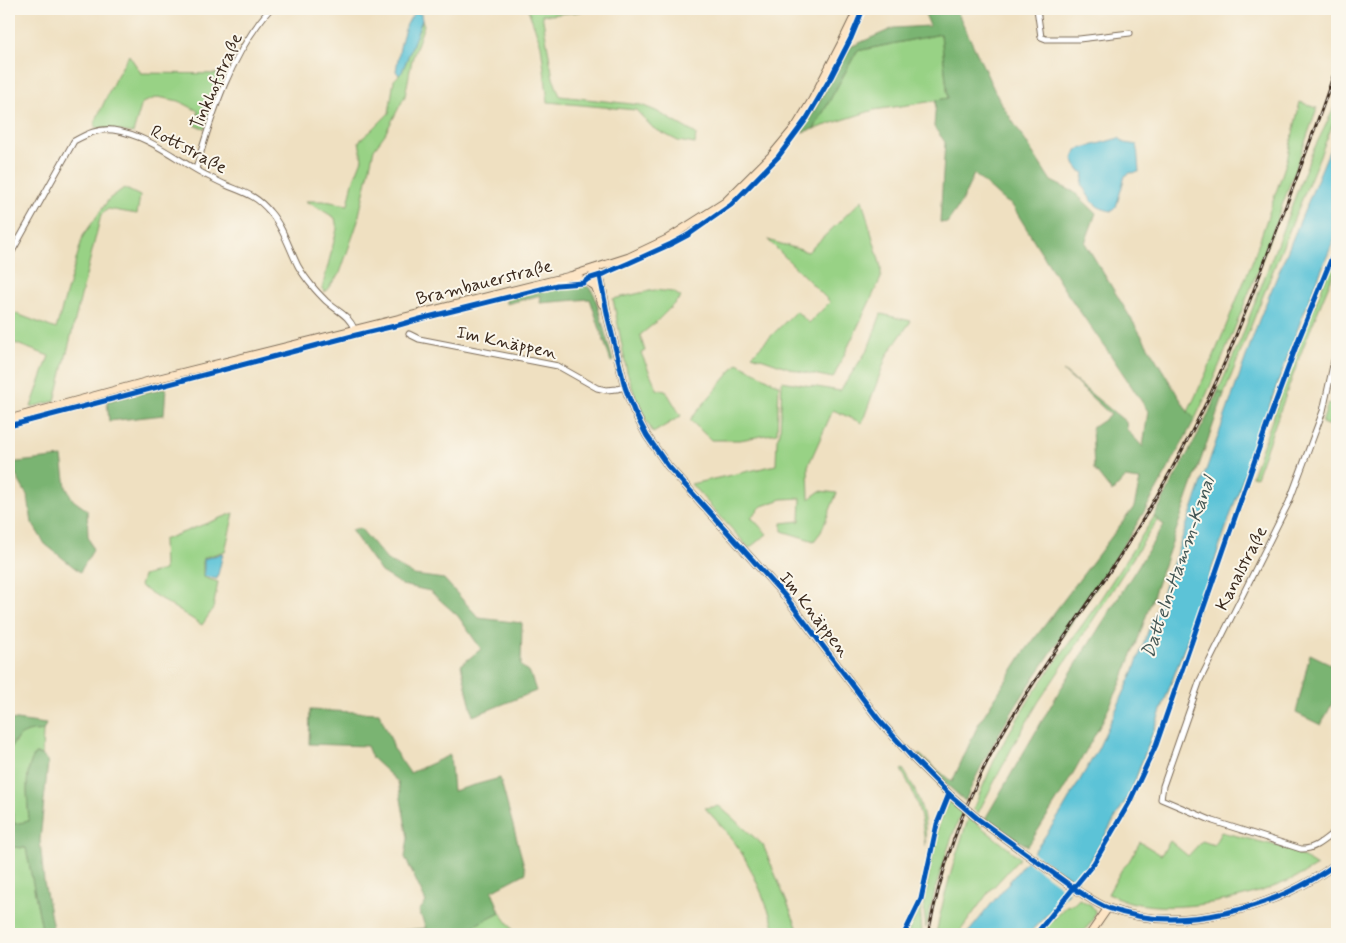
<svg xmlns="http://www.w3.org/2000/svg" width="1346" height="943" font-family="Mynerve,sans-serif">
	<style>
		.green { fill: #98d285; stroke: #6a7e52 }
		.forest { fill: #7ab472; stroke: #5a6f48 }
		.water { fill: #5bc3d7; stroke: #4b767a }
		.pier { fill: #efe0c1 }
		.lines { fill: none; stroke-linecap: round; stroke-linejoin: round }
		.street-casing { stroke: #7a6a57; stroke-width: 7 }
		.secondary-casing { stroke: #7a6a57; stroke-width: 9 }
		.street { stroke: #fff; stroke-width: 5 }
		.secondary { stroke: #fde5c5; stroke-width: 7 }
		.rail-casing { stroke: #3b2a1e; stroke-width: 3 }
		.rail { stroke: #fbf7ec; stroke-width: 1; stroke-dasharray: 4; stroke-linecap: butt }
		.secondary-bridge-casing { stroke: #7a6a57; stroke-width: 9; stroke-linecap: butt }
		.secondary-bridge { stroke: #fde5c5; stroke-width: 7 }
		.cycleway-casing { stroke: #fbf7ec; stroke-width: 8 }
		.cycleway { stroke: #0057b8; stroke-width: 5 }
		.labels { text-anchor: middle; stroke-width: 4; stroke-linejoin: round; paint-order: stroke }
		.street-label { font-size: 18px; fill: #3b2a1e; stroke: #fbf7ec }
		.water-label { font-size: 19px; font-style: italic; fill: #455856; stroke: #fbf7ec }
	</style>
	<rect width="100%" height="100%" fill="#fbf7ec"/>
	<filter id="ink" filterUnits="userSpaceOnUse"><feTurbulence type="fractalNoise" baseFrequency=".02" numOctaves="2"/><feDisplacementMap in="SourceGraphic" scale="10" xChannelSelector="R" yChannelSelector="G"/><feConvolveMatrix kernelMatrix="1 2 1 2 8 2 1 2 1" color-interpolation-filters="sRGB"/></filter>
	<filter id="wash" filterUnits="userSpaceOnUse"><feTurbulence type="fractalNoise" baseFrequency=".0096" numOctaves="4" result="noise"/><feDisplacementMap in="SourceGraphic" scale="20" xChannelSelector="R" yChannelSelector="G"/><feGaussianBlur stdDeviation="1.12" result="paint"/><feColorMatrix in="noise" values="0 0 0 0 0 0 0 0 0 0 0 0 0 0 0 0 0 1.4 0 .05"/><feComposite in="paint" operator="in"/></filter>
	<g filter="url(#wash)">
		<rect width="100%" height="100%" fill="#efe0c1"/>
		<!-- green -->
		<g class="green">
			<path d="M528,9H602L550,15L542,14L553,78L560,96L641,105L656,111L696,134L695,144L678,141L653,128L636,110L548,102L541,45Z"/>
			<path d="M422,20L424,25L412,60L405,96L385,134L374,149L357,224L340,273L325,292L322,289L337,229L335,218L322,210L305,201H325L348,205L353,182L362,159L359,141L371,131L389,113L394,80L402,72Z"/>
			<path d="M941,34L948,99L874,110L814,129L857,51Z"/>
			<path d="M129,55L141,73L226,74L225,80L205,128L196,126L198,111L179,101L158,97L142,103L133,133L98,128L95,127V122L115,79Z"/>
			<path d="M1300,102L1317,108C1300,157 1282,206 1264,254C1242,310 1221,365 1195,419L1188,412L1213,358L1254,257L1287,160Z"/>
			<path d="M1337,102V114L1276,263L1224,394L1218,391L1241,339L1311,155Z"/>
			<path d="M124,188L140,196L137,214L108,209L101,215L55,401L31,407L49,356L9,341V311L56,329L83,236L109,199Z"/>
			<path d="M862,200L881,267V278L833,378L798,371L752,355L796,311L809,323L830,302L768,240L808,252Z"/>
			<path d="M1337,250V265L1304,345L1256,477L1252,476L1300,342Z"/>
			<path d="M654,290L673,292L681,297L655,323L640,335L645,351L641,353L657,389L666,391L681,416L653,433L639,407L627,372L613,299Z"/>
			<path d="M881,314L911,321L887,355L862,423L833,410L808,466L809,499L820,491L837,493L821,532L814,541L782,531V523L800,521L801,498L782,499L762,506L751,517L767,534L749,548L691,484L776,465L777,439L780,433L782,381L840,391L868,349Z"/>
			<path d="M738,363L779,385L777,433L740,440H711L690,420Z"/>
			<path d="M1328,403L1337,406V429L1322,423Z"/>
			<path d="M234,513L225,551L203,558V577L218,582L213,609L202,625L140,586L143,576L164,570L163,540Z"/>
			<path d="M1154,517L1158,519L1099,611L1039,701L1014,744L978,813L973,809L994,761L1006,738L1032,695L1095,607Z"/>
			<path d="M33,730L43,731L42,755L35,754C23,773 28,801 29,822L14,824L9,802V754L10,749L20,735Z"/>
			<path d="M903,769C918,792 928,818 925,846C923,818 916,794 901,770Z"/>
			<path d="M949,800L962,812C946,849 935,888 926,928L923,900L926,892L932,853L939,825Z"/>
			<path d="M719,806L763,845L800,934H777C765,901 751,861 728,834C721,825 713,817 705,808Z"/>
			<path d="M969,817L1020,858L988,893L958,934H936C944,894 955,856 969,817Z"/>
			<path d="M1221,832L1290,849L1317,866C1272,895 1183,916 1130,902C1123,900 1116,897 1108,894L1122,869L1128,863L1140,842L1161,855L1170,841L1188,856L1202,841L1214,845Z"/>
			<path d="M9,847L26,848L43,934H9Z"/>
			<path d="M1079,899L1091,905L1095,911C1094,921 1087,928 1080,934H1039L1066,906L1074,904Z"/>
			<path d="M920,906L922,934H907Z"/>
			<path d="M500,912L516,934H458V933Z"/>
		</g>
		<!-- forest -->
		<g class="forest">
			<path d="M923,9H956L999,100L1051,181L1074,192L1096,213L1085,243L1188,412L1195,419C1170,466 1145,513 1116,557C1064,638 1003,712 965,801L934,773L918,756L919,754L952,782L979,723L1023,654L1134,507L1140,480L1125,478L1112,492L1094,469L1092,428L1111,415L1063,371L1126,422L1127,430L1143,447L1148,411L1112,357L1064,289L1012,205L1002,199L974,174L961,203L947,223L940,222L945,142L934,127L936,100L948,98L941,34L857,51L814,129L802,132L850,47L894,28L930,26Z"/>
			<path d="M578,284C587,285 592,288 595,297L613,361L611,362L590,299L540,303L541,295L506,304V300L551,287Z"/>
			<path d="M166,388L164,415L109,421L107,401Z"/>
			<path d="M1218,391L1224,394L1137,642L1120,685L1101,724L1063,791L1028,846L1011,836L1006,835L985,819L1060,690L1164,525L1154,517L1207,417Z"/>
			<path d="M62,457L66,487L73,500L87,510L88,536L93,550L80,572L45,544L32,523L28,497L9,463Z"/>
			<path d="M360,528L387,560L414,575L444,579L479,618L522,623L521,666L530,673L536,691L473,716L461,665L481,649L458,616L430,591L402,585L381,572L351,530Z"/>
			<path d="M1310,654L1337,667V694L1321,725L1296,713Z"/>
			<path d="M310,710L379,713L392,742L394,750L410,773L450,755L453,791L500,778L526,873L492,891L500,912L458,934H364L426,928L419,911L426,902L405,857L408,838L398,782L372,758L367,746L309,744Z"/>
			<path d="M9,719L46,724L43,731C26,729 13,737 9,753Z"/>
			<path d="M35,754L42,755L48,762L40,840L44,882L54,934H43L26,848L9,847V802L14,819V824L29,821C28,800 23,773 35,754Z"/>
		</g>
		<!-- water -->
		<g class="water">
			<path d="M415,12L421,14L422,20L402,72L399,75L396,71C400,50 401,28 415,12Z"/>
			<path d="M1337,132V232L1301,320L1253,450L1185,646L1131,791L1089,863L1066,895L1028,934H967L1039,845L1062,811L1098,749L1132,675L1174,561L1259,320Z"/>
			<path d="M1119,138L1125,143L1137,145L1139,172L1130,173L1125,176L1116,207L1112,211C1093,208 1091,200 1082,185L1084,173L1078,170L1073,159L1076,150Z"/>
			<path d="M223,553L217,579L204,576V559Z"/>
		</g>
		<!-- pier -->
		<path class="pier" d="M1031,851L1077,884L1070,893L1024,859Z"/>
	</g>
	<g filter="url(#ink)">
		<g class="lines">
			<!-- street casing -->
			<g class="street-casing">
				<g id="street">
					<path d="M1037,9L1041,37L1046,39H1079L1130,33"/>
					<path d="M196,169C212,113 231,54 270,9"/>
					<path d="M9,257L74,141C87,134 98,128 113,130C147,135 173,157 202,173C210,177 217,181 226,185C245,193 256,195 270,212C283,227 289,248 298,266C302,273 308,281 313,287C317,292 322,297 326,301C339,313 347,313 355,330"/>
					<path d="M409,334L419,339L558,366L597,388L606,390L617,389L625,387"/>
					<path d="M1337,347L1323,411L1289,502L1200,680L1163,786L1161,799L1213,821L1301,849C1315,850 1326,838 1337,830"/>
				</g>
			</g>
			<!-- secondary casing -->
			<g class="secondary-casing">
				<g id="secondary">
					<path d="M594,269L600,276L608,318L625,387L634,411L647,436L668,466L785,596L879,720L913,758L951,796"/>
					<path d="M594,269L592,278L602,304"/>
					<path d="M570,276L586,281L595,286"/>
					<path d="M9,419L156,379L570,276L629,257L667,239L725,202L771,156L796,126L812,100L842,42L858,9"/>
					<path d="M978,819L1078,891C1088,897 1097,904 1108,908C1179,935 1279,908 1337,863"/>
					<path d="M1090,934L1108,908"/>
				</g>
			</g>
			<!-- street -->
			<use href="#street" class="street"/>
			<!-- secondary -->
			<use href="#secondary" class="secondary"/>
			<!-- rail casing -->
			<g class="rail-casing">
				<path id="rail" d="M928,934C942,865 966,796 1002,734C1046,657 1103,588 1148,511C1176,463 1202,415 1224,364C1244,318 1261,271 1279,224C1299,171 1320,118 1337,64"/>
			</g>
			<!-- rail -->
			<use href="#rail" class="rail"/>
			<!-- secondary-bridge casing -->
			<g class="secondary-bridge-casing">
				<path id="secondary-bridge" d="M951,796L978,819"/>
			</g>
			<!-- secondary-bridge -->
			<use href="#secondary-bridge" class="secondary-bridge"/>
			<!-- cycleway casing -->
			<g class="cycleway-casing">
				<g id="cycleway">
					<path d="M600,276L608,318L625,387L634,411L647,436L668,466L785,596L879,720L913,758L951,796L978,819L1078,891C1088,897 1097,904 1108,908C1179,935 1279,908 1337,863"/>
					<path d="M9,426L356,335L399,325L420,319L557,285L583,283L588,279L604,274L608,272L629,263L671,244L688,235L731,205L778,157L807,118L831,77L851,38L863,9"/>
					<path d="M904,934L921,899L937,824L949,794"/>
					<path d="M1036,934L1094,863L1129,803L1156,745L1267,425L1298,341L1337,245"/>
				</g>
			</g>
			<!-- cycleway -->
			<use href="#cycleway" class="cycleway"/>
		</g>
	</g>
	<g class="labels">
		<!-- street labels -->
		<g class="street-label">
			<text transform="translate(216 81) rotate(-66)" y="6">Tinkhofstraße</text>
			<text transform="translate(189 149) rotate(28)" y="6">Rottstraße</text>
			<text transform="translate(484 282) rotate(-14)" y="6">Brambauerstraße</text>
			<text transform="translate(507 342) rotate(12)" y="6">Im Knäppen</text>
			<text transform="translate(1241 568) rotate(-63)" y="6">Kanalstraße</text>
			<text transform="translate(815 614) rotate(52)" y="6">Im Knäppen</text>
		</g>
		<!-- water labels -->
		<g class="water-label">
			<text transform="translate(1177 567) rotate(-71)" y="7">Datteln-Hamm-Kanal</text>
		</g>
	</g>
	<!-- margin -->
	<rect width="1346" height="943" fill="none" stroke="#fbf7ec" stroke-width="30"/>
</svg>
